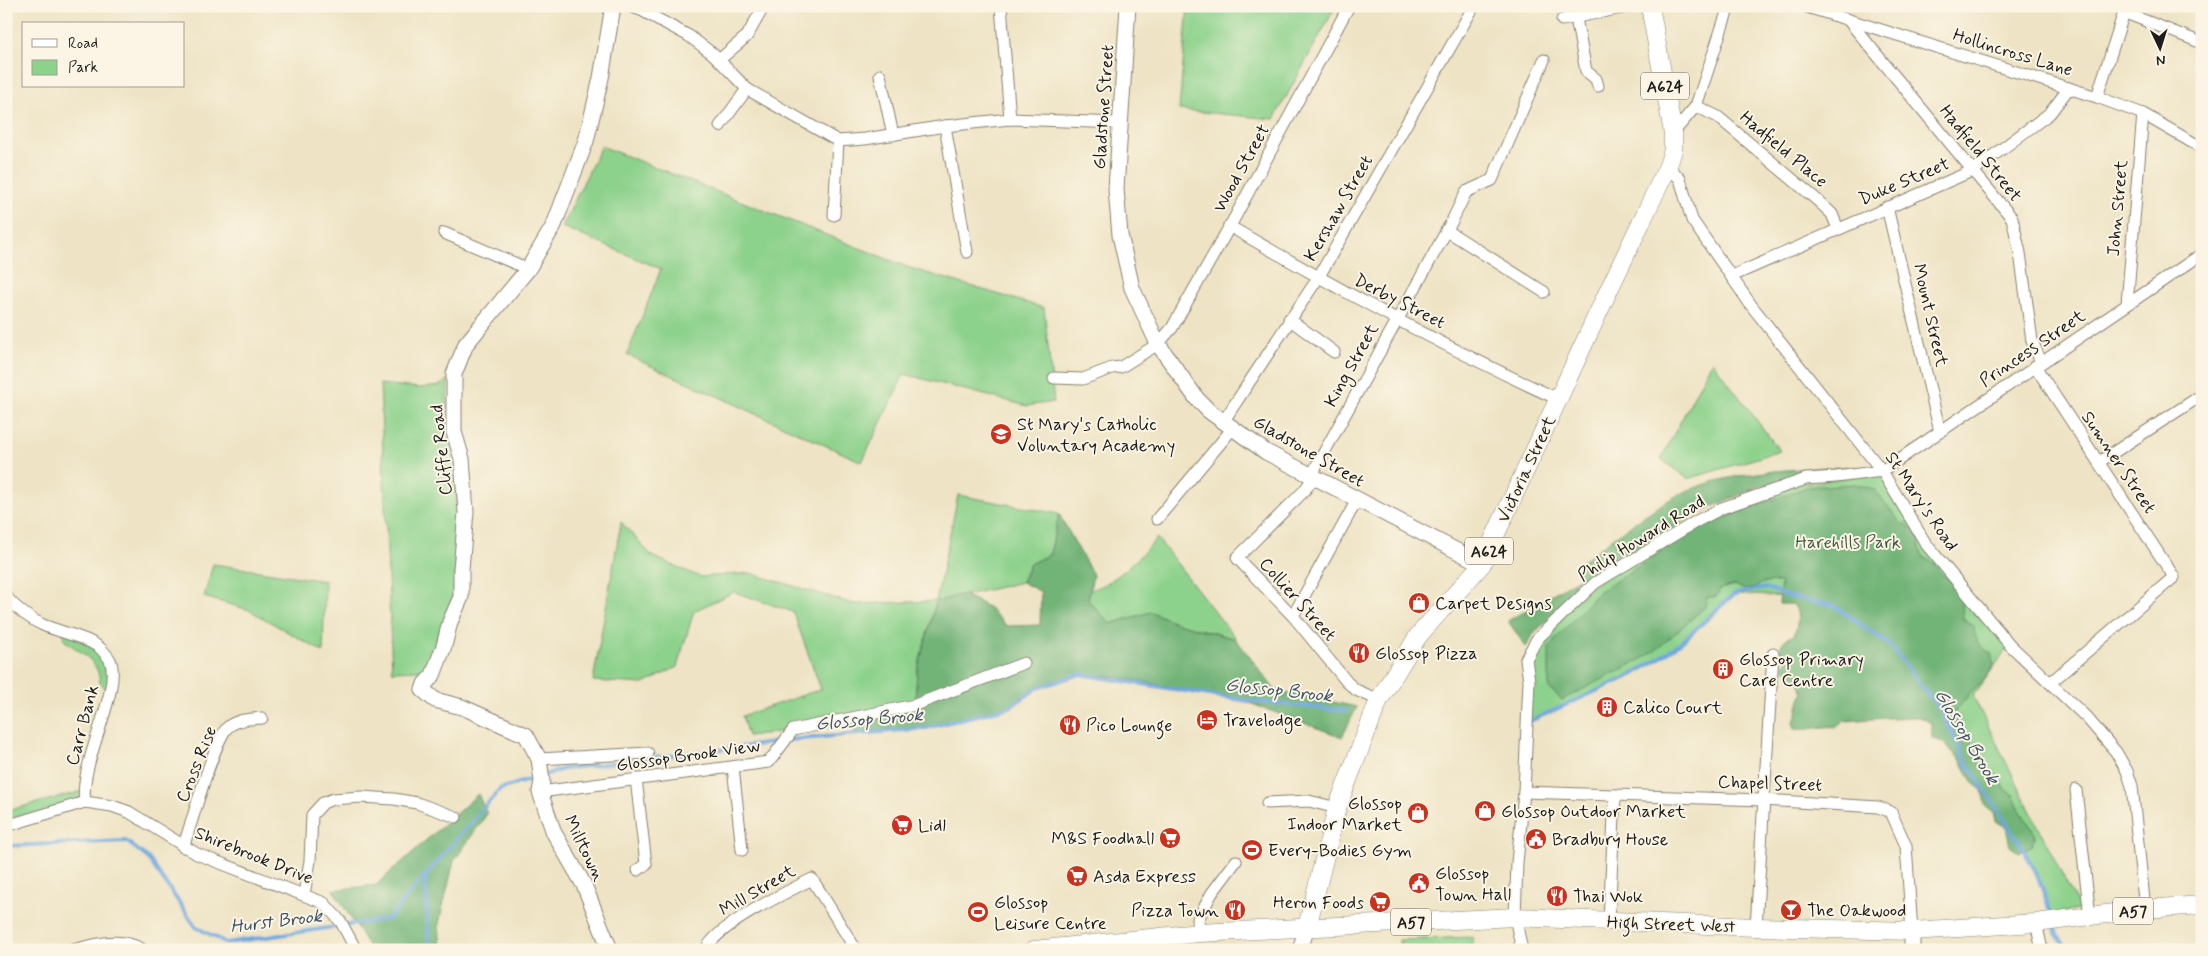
<svg xmlns="http://www.w3.org/2000/svg" width="2208" height="956" font-family="Mynerve,sans-serif">
	<style>
		.green { fill: #8dd28c; stroke: #547754 }
		.forest { fill: #72b478; stroke: #47684a }
		.lines { fill: none; stroke-linecap: round; stroke-linejoin: round }
		.stream { stroke: #70a7de; stroke-width: 4 }
		.street-casing { stroke: #858070; stroke-width: 13 }
		.secondary-casing { stroke: #858070; stroke-width: 17 }
		.primary-casing { stroke: #858070; stroke-width: 19 }
		.street { stroke: #fff; stroke-width: 11 }
		.secondary { stroke: #fff; stroke-width: 15 }
		.primary { stroke: #fff; stroke-width: 18 }
		.labels { text-anchor: middle; stroke-width: 4; stroke-linejoin: round; paint-order: stroke }
		.shield { fill: #fcf5e5; stroke: #5f5d58; stroke-width: 1 }
		.shield-label { font-size: 16px; font-weight: bold; fill: #1c1c1c }
		.street-label { font-size: 18px; fill: #1c1c1c; stroke: #fcf5e5 }
		.poi-label { font-size: 18px; fill: #1c1c1c; stroke: #fcf5e5; text-anchor: start }
		.park-label { font-size: 18px; fill: #445c43; stroke: #fcf5e5 }
		.water-label { font-size: 19px; font-style: italic; fill: #3e546a; stroke: #fcf5e5 }
	</style>
	<rect width="100%" height="100%" fill="#fcf5e5"/>
	<filter id="ink" filterUnits="userSpaceOnUse"><feTurbulence type="fractalNoise" baseFrequency=".02" numOctaves="2"/><feDisplacementMap in="SourceGraphic" scale="10" xChannelSelector="R" yChannelSelector="G"/><feConvolveMatrix kernelMatrix="1 2 1 2 8 2 1 2 1" color-interpolation-filters="sRGB"/></filter>
	<filter id="wash" filterUnits="userSpaceOnUse"><feTurbulence type="fractalNoise" baseFrequency=".0096" numOctaves="4" result="noise"/><feDisplacementMap in="SourceGraphic" scale="20" xChannelSelector="R" yChannelSelector="G"/><feGaussianBlur stdDeviation="1.12" result="paint"/><feColorMatrix in="noise" values="0 0 0 0 0 0 0 0 0 0 0 0 0 0 0 0 0 1.4 0 .05"/><feComposite in="paint" operator="in"/></filter>
	<g filter="url(#wash)">
		<rect width="100%" height="100%" fill="#eee3c4"/>
		<!-- green -->
		<g class="green">
			<path d="M1188,6H1336L1274,119L1179,110Z"/>
			<path d="M601,146L910,268L1044,308L1054,402L1027,406L904,374L862,462L627,355L661,269L562,227Z"/>
			<path d="M1712,361L1780,451L1688,479L1661,459Z"/>
			<path d="M448,379L446,431L456,462L460,495L454,594L427,665L420,670L392,671L380,384L420,388L439,386Z"/>
			<path d="M1882,471L1926,544L2010,645L1973,696L2080,910L2051,914L2037,874L2020,843L1950,731L1790,597L1734,594L1684,640L1657,660L1631,675L1526,723V659L1537,639L1595,583L1697,521L1778,488Z"/>
			<path d="M958,495L1059,514L1050,554L1030,564L1022,582L936,602L917,671L915,705L838,724L748,736L742,716L821,689L793,612L734,592L694,611L677,667L644,684L593,681L621,522L652,556L700,577L750,573L854,604L936,601Z"/>
			<path d="M1157,538L1236,639L1177,623L1151,612L1110,624L1088,600L1090,590C1119,581 1137,559 1157,538Z"/>
			<path d="M213,564L325,581L323,652L249,610L204,597Z"/>
			<path d="M63,632L74,637L110,660L109,692L100,683C99,660 81,653 64,640Z"/>
			<path d="M83,791L85,802L6,826V811Z"/>
			<path d="M1473,937L1474,950H1400L1399,940Z"/>
		</g>
		<!-- forest -->
		<g class="forest">
			<path d="M1857,467L1803,474L1753,489L1693,515L1589,580L1534,633L1526,647L1508,621L1582,576L1574,567C1605,545 1635,520 1667,501C1718,470 1799,468 1857,467Z"/>
			<path d="M1855,484L1874,489L1902,524L1912,528L1920,539L1919,548L1924,558L1934,563L1943,576L1949,578L1965,599L1962,606L1963,619L1974,627C1974,639 1981,649 1991,653L1994,665L1983,682L1977,685L1953,714L1962,733L1970,740L1980,766L1996,773L2005,789L2013,794L2018,807L2036,835L2031,846L2018,852L2010,846L2006,827L1996,821L1994,812L1985,805L1982,790L1973,783L1960,759L1942,742L1932,738L1931,723L1920,717L1887,718L1844,721L1837,727C1823,725 1811,731 1795,729L1793,722C1800,712 1797,702 1803,693L1798,678L1789,673L1783,666L1787,659L1780,651C1781,641 1785,639 1794,635C1798,624 1800,613 1793,604H1779L1781,582L1762,583L1757,587L1745,590L1735,585L1720,589L1717,596L1707,598L1705,607L1656,650L1640,660L1562,700L1549,688V647L1598,592L1700,527L1807,487Z"/>
			<path d="M1059,514L1093,575L1088,600L1110,624L1151,612L1177,623L1236,639L1275,690L1357,707L1342,737L1241,700L1117,677L1080,674L1037,687L1010,707L926,728L859,733L838,724L915,705L917,671L936,602L963,594L988,607L1007,626L1040,625L1041,592L1022,582L1030,564L1050,554Z"/>
			<path d="M478,794L487,814L454,861L439,923L441,950H371L333,890L376,885Z"/>
		</g>
		<g class="lines">
			<!-- stream -->
			<g class="stream">
				<path d="M1528,722L1632,675L1657,660L1684,640L1734,594L1766,588L1790,597L1833,605L1890,645L1941,711L1968,765L2020,843L2037,874L2052,916"/>
				<path d="M789,740L926,728L1010,707L1037,688L1080,674L1241,700L1347,711"/>
				<path d="M544,775L563,769L780,742"/>
				<path d="M6,846L126,841L148,858L196,927L226,943L388,919L500,789L538,777"/>
				<path d="M425,876L429,950"/>
				<path d="M2054,925L2058,936L2068,950"/>
			</g>
		</g>
	</g>
	<g filter="url(#ink)">
		<g class="lines">
			<!-- street casing -->
			<g class="street-casing">
				<g id="street">
					<path d="M629,6L641,10L689,36L713,54L747,89L838,141L865,139L945,126L1010,119L1119,123"/>
					<path d="M1001,6L1010,119"/>
					<path d="M1804,6L2097,97L2143,114L2202,148"/>
					<path d="M2124,10L2128,14L2202,43"/>
					<path d="M1576,18L1586,71L1596,79L1598,86"/>
					<path d="M1562,20L1632,6"/>
					<path d="M1849,21L2012,218L2020,253L2032,341L2041,362"/>
					<path d="M719,60L747,36L764,6"/>
					<path d="M880,75L893,135"/>
					<path d="M2097,97L2126,6"/>
					<path d="M1696,106L1718,117L1817,200L1832,214L1838,229"/>
					<path d="M720,126L747,89"/>
					<path d="M945,126L967,252"/>
					<path d="M1673,133L1696,106L1729,6"/>
					<path d="M1668,166L1680,179L1692,220L1751,305L1882,471L1926,544L2010,645L2087,718L2116,752L2127,771L2132,786L2145,909"/>
					<path d="M1887,207L1940,432"/>
					<path d="M834,215L838,141"/>
					<path d="M1229,226C1336,288 1445,348 1558,399"/>
					<path d="M1446,230L1544,292"/>
					<path d="M444,233L528,269"/>
					<path d="M1732,276L1974,170L2050,113L2069,88"/>
					<path d="M2127,304L2143,114"/>
					<path d="M1289,319L1334,352"/>
					<path d="M2035,366L2174,577L2050,683"/>
					<path d="M1054,378L1083,379L1112,368L1121,367L1158,344L1172,328L1235,217L1349,6"/>
					<path d="M1223,422L1318,278L1474,6"/>
					<path d="M2099,462L2202,395"/>
					<path d="M1311,476L1452,221L1466,192L1492,180L1544,60"/>
					<path d="M1314,477L1304,491L1237,558L1293,616L1347,682L1356,690L1379,700"/>
					<path d="M1157,519L1233,428"/>
					<path d="M6,597C16,608 30,619 43,625C59,632 87,637 100,648C103,651 108,656 110,660C123,689 78,764 85,802"/>
					<path d="M1293,616L1357,500"/>
					<path d="M539,759L648,753"/>
					<path d="M733,767L742,850"/>
					<path d="M636,779L646,864L638,870"/>
					<path d="M2076,790L2090,917"/>
					<path d="M540,792L769,762L793,730L915,705L1024,663"/>
					<path d="M1524,792L1762,800L1878,807L1891,812L1906,846L1912,931"/>
					<path d="M1267,803L1309,801L1337,808"/>
					<path d="M6,826L85,802L112,806L129,812L197,854L324,903L341,922L356,950"/>
					<path d="M183,847C192,824 214,739 228,727C237,719 252,719 262,718"/>
					<path d="M304,894L310,861L312,815L323,803L333,799L361,797L394,799L417,803L456,817"/>
					<path d="M1609,921L1615,795"/>
					<path d="M2036,923L2042,950"/>
					<path d="M1756,927L1773,654"/>
					<path d="M1199,933L1198,919L1212,893L1236,861"/>
					<path d="M73,950C95,944 122,936 143,950"/>
					<path d="M706,950C715,926 787,892 812,879L856,950"/>
					<path d="M1161,950L1163,936"/>
					<path d="M1522,950L1515,917L1517,863L1524,792L1529,681L1526,659L1537,639L1595,583L1697,521L1722,508L1806,479L1836,477L1882,471L2202,254"/>
				</g>
			</g>
			<!-- secondary casing -->
			<g class="secondary-casing">
				<g id="secondary">
					<path d="M1128,6L1116,189L1120,235L1132,288L1158,344L1197,399L1209,411L1266,452L1482,564"/>
					<path d="M612,950L609,947L584,885L554,833L540,792L542,781L539,759L526,735L462,707L435,700L423,690L425,684L433,675L444,646L450,622L461,597V569L466,512L462,459L454,432V374L466,344L528,269L554,225L586,141L601,78L613,6"/>
					<path d="M1300,950L1307,927"/>
					<path d="M1912,950V931"/>
				</g>
			</g>
			<!-- primary casing -->
			<g class="primary-casing">
				<g id="primary">
					<path d="M1307,927L1337,808L1379,700L1418,636L1482,564L1605,298L1668,166L1673,150V133L1650,6"/>
					<path d="M1034,950L1199,933L1515,917L1756,927L1912,931L2036,923L2145,909L2202,905"/>
				</g>
			</g>
			<!-- street -->
			<use href="#street" class="street"/>
			<!-- secondary -->
			<use href="#secondary" class="secondary"/>
			<!-- primary -->
			<use href="#primary" class="primary"/>
		</g>
	</g>
	<!-- icons -->
	<defs>
		<g id="school-disc" transform="scale(1.125)"><circle r="9.5" fill="#c8321e" stroke="#fcf5e5"/><path d="M0-5L7-2L0 1L-7-2ZM-4 1L0 2.5L4 1V4Q0 6-4 4Z" fill="#fff"/></g>
		<g id="shop-disc" transform="scale(1.125)"><circle r="9.5" fill="#c8321e" stroke="#fcf5e5"/><path d="M-5-2.5h2.3a2.7 3.5 0 0 1 5.4 0H5L5.5 6h-11ZM-1.5-2.5h3a1.5 2.3 0 0 0-3 0Z" fill="#fff"/></g>
		<g id="restaurant-disc" transform="scale(1.125)"><circle r="9.5" fill="#c8321e" stroke="#fcf5e5"/><path d="M-5-6h1v4h1v-4h1v4h1v-4h1v5L-1.5 .5V6h-2V.5L-5-1ZM5-6V6H3V1.5H1.5Q1.5-4 5-6Z" fill="#fff"/></g>
		<g id="building-disc" transform="scale(1.125)"><circle r="9.5" fill="#c8321e" stroke="#fcf5e5"/><path d="M-4-6H4V6H1V3H-1V6H-4ZM-2.5-4.3h1.7v1.8h-1.7ZM.8-4.3h1.7v1.8H.8ZM-2.5-1h1.7V.8h-1.7ZM.8-1h1.7V.8H.8Z" fill="#fff"/></g>
		<g id="hotel-disc" transform="scale(1.125)"><circle r="9.5" fill="#c8321e" stroke="#fcf5e5"/><path d="M-6-4.5h1.5V1H6V5H4.5V3h-9V5H-6ZM-4 0a1.8 1.8 0 1 1 3.6 0ZM.5 0V-2.5h3Q6-2.5 6 0Z" fill="#fff"/></g>
		<g id="supermarket-disc" transform="scale(1.125)"><circle r="9.5" fill="#c8321e" stroke="#fcf5e5"/><path d="M-6-5.5h2.5l.6 2H6L4.5 2H-2.5L-4.4-4H-6ZM-1.5 3.2a1.3 1.3 0 1 0 .1 0ZM3 3.2a1.3 1.3 0 1 0 .1 0Z" fill="#fff"/></g>
		<g id="civic-disc" transform="scale(1.125)"><circle r="9.5" fill="#c8321e" stroke="#fcf5e5"/><path d="M-.6-6.5H3V-4.5H.6V-3L4-1V1h2V6H-6V1h2V-1L-.6-3ZM-1.2 2.5V6h2.4V2.5Z" fill="#fff"/></g>
		<g id="stadium-disc" transform="scale(1.125)"><circle r="9.5" fill="#c8321e" stroke="#fcf5e5"/><path d="M0-5a6.5 5 0 1 0 0 10a6.5 5 0 1 0 0-10ZM-3.5-1.8h7v3.6h-7Z" fill="#fff"/></g>
		<g id="bar-disc" transform="scale(1.125)"><circle r="9.5" fill="#c8321e" stroke="#fcf5e5"/><path d="M-6-5H6L.8 .8V4.5H3.5V6h-7V4.5H-.8V.8Z" fill="#fff"/></g>
	</defs>
	<g fill-rule="evenodd">
		<use href="#school-disc" x="1001" y="434"/>
		<use href="#shop-disc" x="1419" y="603"/>
		<use href="#restaurant-disc" x="1359" y="653"/>
		<use href="#building-disc" x="1723" y="669"/>
		<use href="#building-disc" x="1607" y="707"/>
		<use href="#hotel-disc" x="1207" y="720"/>
		<use href="#restaurant-disc" x="1070" y="725"/>
		<use href="#shop-disc" x="1485" y="811"/>
		<use href="#shop-disc" x="1418" y="813"/>
		<use href="#supermarket-disc" x="902" y="825"/>
		<use href="#supermarket-disc" x="1170" y="838"/>
		<use href="#civic-disc" x="1536" y="839"/>
		<use href="#stadium-disc" x="1252" y="850"/>
		<use href="#supermarket-disc" x="1077" y="876"/>
		<use href="#civic-disc" x="1419" y="883"/>
		<use href="#restaurant-disc" x="1557" y="896"/>
		<use href="#supermarket-disc" x="1380" y="902"/>
		<use href="#restaurant-disc" x="1235" y="910"/>
		<use href="#bar-disc" x="1791" y="910"/>
		<use href="#stadium-disc" x="978" y="912"/>
	</g>
	<g class="labels">
		<!-- shield labels -->
		<g class="shield">
			<rect x="1641" y="72.5" width="48" height="27" rx="4"/>
			<rect x="1465" y="537.5" width="48" height="27" rx="4"/>
			<rect x="2113" y="897.5" width="40" height="27" rx="4"/>
			<rect x="1391" y="908.5" width="40" height="27" rx="4"/>
		</g>
		<g class="shield-label">
			<text x="1665" y="92">A624</text>
			<text x="1489" y="557">A624</text>
			<text x="2133" y="917">A57</text>
			<text x="1411" y="928">A57</text>
		</g>
		<!-- street labels -->
		<g class="street-label">
			<text transform="translate(2013 52) rotate(17)" y="6">Hollincross Lane</text>
			<text transform="translate(1103 107) rotate(-86)" y="6">Gladstone Street</text>
			<text transform="translate(1784 149) rotate(40)" y="6">Hadfield Place</text>
			<text transform="translate(1981 153) rotate(51)" y="6">Hadfield Street</text>
			<text transform="translate(1241 168) rotate(-61)" y="6">Wood Street</text>
			<text transform="translate(1904 181) rotate(-23)" y="6">Duke Street</text>
			<text transform="translate(1338 208) rotate(-60)" y="6">Kershaw Street</text>
			<text transform="translate(2117 208) rotate(-85)" y="6">John Street</text>
			<text transform="translate(1400 301) rotate(27)" y="6">Derby Street</text>
			<text transform="translate(1931 315) rotate(77)" y="6">Mount Street</text>
			<text transform="translate(2032 348) rotate(-34)" y="6">Princess Street</text>
			<text transform="translate(1351 365) rotate(-61)" y="6">King Street</text>
			<text transform="translate(441 450) rotate(-96)" y="6">Cliffe Road</text>
			<text transform="translate(1309 451) rotate(30)" y="6">Gladstone Street</text>
			<text transform="translate(2119 462) rotate(56)" y="6">Sumner Street</text>
			<text transform="translate(1526 469) rotate(-65)" y="6">Victoria Street</text>
			<text transform="translate(1922 501) rotate(56)" y="6">St Mary's Road</text>
			<text transform="translate(1641 538) rotate(-32)" y="6">Philip Howard Road</text>
			<text transform="translate(1298 599) rotate(48)" y="6">Collier Street</text>
			<text transform="translate(82 725) rotate(-75)" y="6">Carr Bank</text>
			<text transform="translate(688 755) rotate(-8)" y="6">Glossop Brook View</text>
			<text transform="translate(196 764) rotate(-68)" y="6">Cross Rise</text>
			<text transform="translate(1770 783) rotate(2)" y="6">Chapel Street</text>
			<text transform="translate(585 848) rotate(64)" y="6">Milltown</text>
			<text transform="translate(254 855) rotate(22)" y="6">Shirebrook Drive</text>
			<text transform="translate(757 890) rotate(-30)" y="6">Mill Street</text>
			<text transform="translate(1671 924) rotate(2)" y="6">High Street West</text>
		</g>
		<!-- poi labels -->
		<g class="poi-label">
			<text x="1017" y="430">St Mary's Catholic<tspan x="1017" dy="21">Voluntary Academy</tspan></text>
			<text x="1435" y="609">Carpet Designs</text>
			<text x="1375" y="659">Glossop Pizza</text>
			<text x="1739" y="665">Glossop Primary<tspan x="1739" dy="21">Care Centre</tspan></text>
			<text x="1623" y="713">Calico Court</text>
			<text x="1223" y="726">Travelodge</text>
			<text x="1086" y="731">Pico Lounge</text>
			<text x="1402" y="809" text-anchor="end">Glossop<tspan x="1402" dy="21">Indoor Market</tspan></text>
			<text x="1501" y="817">Glossop Outdoor Market</text>
			<text x="918" y="831">Lidl</text>
			<text x="1154" y="844" text-anchor="end">M&amp;S Foodhall</text>
			<text x="1552" y="845">Bradbury House</text>
			<text x="1268" y="856">Every-Bodies Gym</text>
			<text x="1435" y="879">Glossop<tspan x="1435" dy="21">Town Hall</tspan></text>
			<text x="1093" y="882">Asda Express</text>
			<text x="1573" y="902">Thai Wok</text>
			<text x="994" y="908">Glossop<tspan x="994" dy="21">Leisure Centre</tspan></text>
			<text x="1364" y="908" text-anchor="end">Heron Foods</text>
			<text x="1219" y="916" text-anchor="end">Pizza Town</text>
			<text x="1807" y="916">The Oakwood</text>
		</g>
		<!-- park labels -->
		<g class="park-label">
			<text x="1848" y="548">Harehills Park</text>
		</g>
		<!-- water labels -->
		<g class="water-label">
			<text transform="translate(1279 689) rotate(6)" y="7">Glossop Brook</text>
			<text transform="translate(869 718) rotate(-5)" y="7">Glossop Brook</text>
			<text transform="translate(1968 736) rotate(59)" y="7">Glossop Brook</text>
			<text transform="translate(276 920) rotate(-7)" y="7">Hurst Brook</text>
		</g>
	</g>
	<!-- margin -->
	<rect width="2208" height="956" fill="none" stroke="#fcf5e5" stroke-width="25"/>
	<!-- legend -->
	<rect x="22" y="22" width="162" height="65" fill="#fcf5e5" stroke="#a29e95"/>
	<rect x="32" y="39" width="25" height="8" fill="#ffffff" stroke="#a29e95"/>
	<text x="68" y="48" font-size="15" fill="#1c1c1c">Road</text>
	<rect x="32" y="60" width="25" height="15" fill="#8dd28c" stroke="#a29e95"/>
	<text x="68" y="72" font-size="15" fill="#1c1c1c">Park</text>
	<!-- north arrow -->
	<g transform="translate(2160 48) rotate(176)" stroke="#fcf5e5" stroke-width="4" paint-order="stroke">
	<path d="M0-4L9 19L0 12L-9 19Z" fill="#1c1c1c"/>
	<text y="-8" font-size="14" font-weight="bold" text-anchor="middle" fill="#1c1c1c">N</text>
	</g>
</svg>
